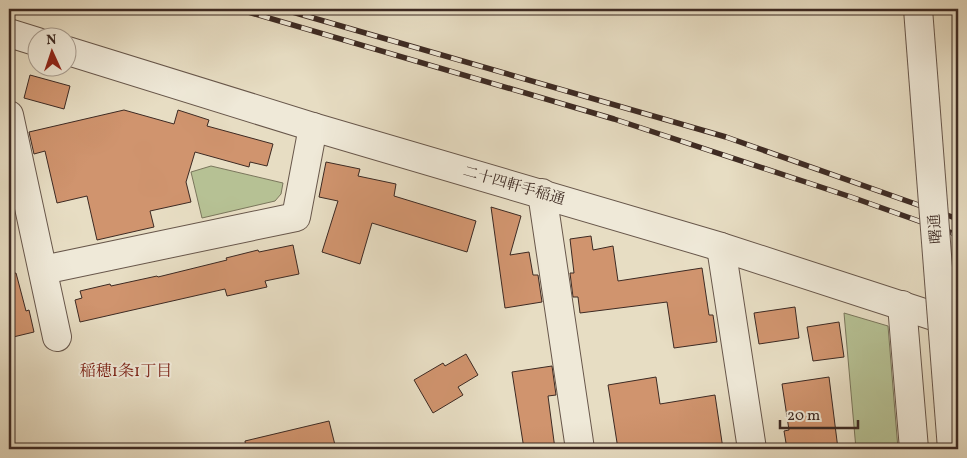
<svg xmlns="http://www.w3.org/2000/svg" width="967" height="458" font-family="Vollkorn,'Noto Serif JP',serif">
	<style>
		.green { fill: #b6c194; stroke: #7a765c }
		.building { fill: #d0946e; stroke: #3d2a23 }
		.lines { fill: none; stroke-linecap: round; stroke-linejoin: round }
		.minor-casing { stroke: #68574b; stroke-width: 30 }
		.minor { stroke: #efe9d8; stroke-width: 28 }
		.rail-casing { stroke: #3d2a23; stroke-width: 5.5 }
		.rail { stroke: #efe9d8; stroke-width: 4; stroke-dasharray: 11; stroke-linecap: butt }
		.minor-bridge-casing { stroke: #68574b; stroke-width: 30; stroke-linecap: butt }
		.minor-bridge { stroke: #efe9d8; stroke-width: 28 }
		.labels { text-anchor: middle; stroke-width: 4; stroke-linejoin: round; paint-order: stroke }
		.street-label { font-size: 15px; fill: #3d2a23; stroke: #efe9d8 }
		.neighbourhood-label { font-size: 16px; fill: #7a1f14; stroke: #efe9d8 }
	</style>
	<rect width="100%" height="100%" fill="#e7ddc3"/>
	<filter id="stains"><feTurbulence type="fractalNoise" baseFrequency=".004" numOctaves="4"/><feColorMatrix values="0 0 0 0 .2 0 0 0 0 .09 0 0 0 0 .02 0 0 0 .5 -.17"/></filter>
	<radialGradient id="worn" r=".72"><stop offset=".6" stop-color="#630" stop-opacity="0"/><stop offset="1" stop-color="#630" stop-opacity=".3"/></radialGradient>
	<!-- green -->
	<g class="green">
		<path d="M211,166L283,183L281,194L275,201L202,218L191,172Z"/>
		<path d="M844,313L888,326L898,449H856Z"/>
	</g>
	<!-- building -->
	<g class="building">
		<path d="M30,75L70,86L64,109L24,98Z"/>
		<path d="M124,110L174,124L178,110L209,120L207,126L273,144L267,166L250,162L249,167L195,152L186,182L191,202L150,211L154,227L97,240L87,196L57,203L45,151L34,154L29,132Z"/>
		<path d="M326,162L360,169L358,176L396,184L394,196L476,221L467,252L372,223L360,264L322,252L338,201L319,197Z"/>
		<path d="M491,207L521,216L510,255L529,252L533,275H538L542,302L505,308Z"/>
		<path d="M591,236L593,250L613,246L618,281L702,268L709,315H713L717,342L674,348L667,302L580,313L578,297H573L570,273H574L570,239Z"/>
		<path d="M293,245L299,274L265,281L267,287L227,296L225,289L80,322L75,300L82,298L80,291L110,284L111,286L157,276L158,277L227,260L226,258L258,250L259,252Z"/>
		<path d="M16,273L26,311L29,310L34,332L9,338V274Z"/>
		<path d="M795,307L799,338L759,344L754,313Z"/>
		<path d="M839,322L844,357L813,361L807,327Z"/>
		<path d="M466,354L478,375L458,387L463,395L433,413L414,380L443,363L445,366Z"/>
		<path d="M552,366L556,395L548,396L555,449H524L512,372Z"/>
		<path d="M656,377L660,404L715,395L723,449H618L608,385Z"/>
		<path d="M829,377L838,449H787L784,431L789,430L782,384Z"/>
		<path d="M329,421L336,449H246L245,441Z"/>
	</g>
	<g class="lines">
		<!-- minor casing -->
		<g class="minor-casing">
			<g id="minor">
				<path d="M9,33L38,42"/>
				<path d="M68,51L313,127L721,247L958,324"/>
				<path d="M9,115L57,337"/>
				<path d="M542,193L580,449"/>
				<path d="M721,247L752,449"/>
				<path d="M43,270L296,217L313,127"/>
				<path d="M902,305L914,449"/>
			</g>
		</g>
		<!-- minor -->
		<use href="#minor" class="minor"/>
		<!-- rail casing -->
		<g class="rail-casing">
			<g id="rail">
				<path d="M238,9L614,119L854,198L958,235"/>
				<path d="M282,9L726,137L958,219"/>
			</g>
		</g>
		<!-- rail -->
		<use href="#rail" class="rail"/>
		<!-- minor-bridge casing -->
		<g class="minor-bridge-casing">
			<path id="minor-bridge" d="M918,9L952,449"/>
		</g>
		<!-- minor-bridge -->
		<use href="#minor-bridge" class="minor-bridge"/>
	</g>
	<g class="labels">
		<!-- street labels -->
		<g class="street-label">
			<text transform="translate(514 185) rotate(16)" y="5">二十四軒手稲通</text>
			<text transform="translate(935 229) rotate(-95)" y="5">曙通</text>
		</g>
		<!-- neighbourhood labels -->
		<g class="neighbourhood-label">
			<text x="126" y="376">稲穂1条1丁目</text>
		</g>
	</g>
	<!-- margin -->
	<rect width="967" height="458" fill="none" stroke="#e7ddc3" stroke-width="30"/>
	<rect x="10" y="10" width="947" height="438" fill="none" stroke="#3d2a23" stroke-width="2.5"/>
	<rect x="15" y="15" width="937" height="428" fill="none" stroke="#3d2a23"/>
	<!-- north arrow -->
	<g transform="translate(52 52) rotate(357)"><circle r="24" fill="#efe9d8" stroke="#a89d90"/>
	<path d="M0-4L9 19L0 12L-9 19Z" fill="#8f2418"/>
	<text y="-8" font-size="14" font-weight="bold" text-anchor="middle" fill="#3d2a23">N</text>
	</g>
	<!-- scale -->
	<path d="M780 420v8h78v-8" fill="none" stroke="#3d2a23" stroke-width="2.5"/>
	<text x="787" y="420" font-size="15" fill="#3d2a23" stroke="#efe9d8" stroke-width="4" paint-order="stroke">20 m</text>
	<rect width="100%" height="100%" filter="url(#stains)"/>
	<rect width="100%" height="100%" fill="url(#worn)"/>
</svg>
